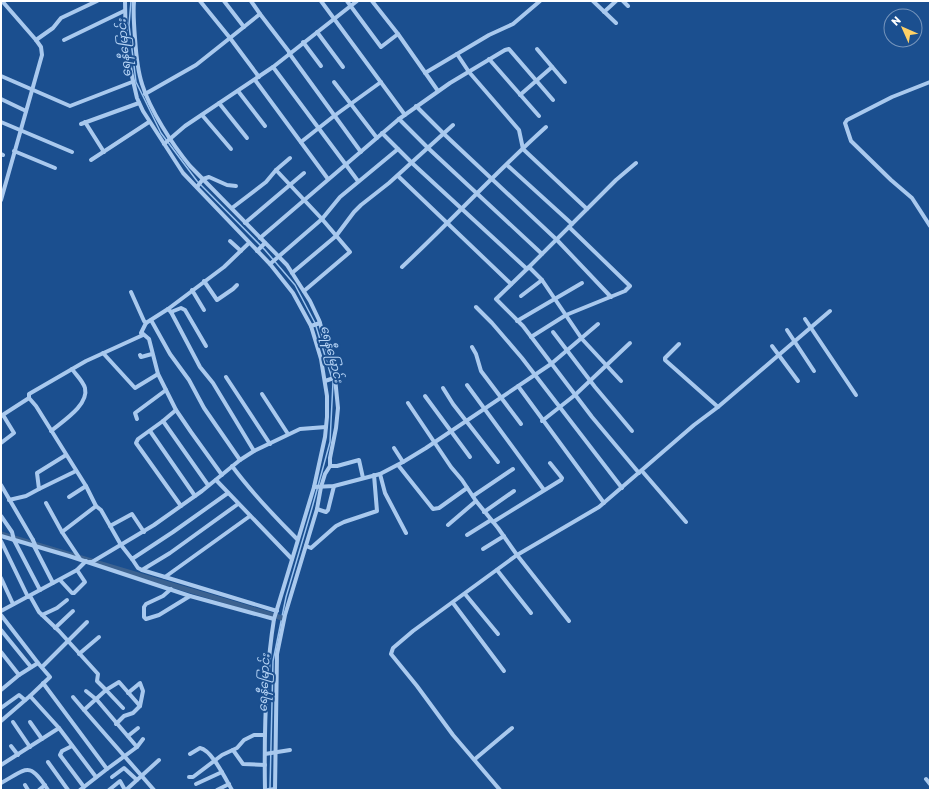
<svg xmlns="http://www.w3.org/2000/svg" width="931" height="791" font-family="Rubik,'Noto Sans Myanmar',sans-serif">
	<style>
		.lines { fill: none; stroke-linecap: round; stroke-linejoin: round }
		.stream { stroke: #9cc4f0; stroke-width: 1.5 }
		.canal { stroke: #3c6290; stroke-width: 5 }
		.minor { stroke: #a9c9ee; stroke-width: 4 }
		.minor-bridge { stroke: #a9c9ee; stroke-width: 4 }
		.labels { text-anchor: middle; stroke-width: 4; stroke-linejoin: round; paint-order: stroke }
		.water-label { font-size: 12px; font-style: italic; fill: #b5d3f5; stroke: #1b4f8f }
	</style>
	<rect width="100%" height="100%" fill="#1b4f8f"/>
	<g class="lines">
		<!-- stream -->
		<path class="stream" d="M131,1L129,25L136,82L161,133L197,181L265,250L295,285L315,323L333,382L330,442L312,508L286,597L273,661L270,788"/>
		<!-- canal -->
		<path class="canal" d="M1,534L282,618"/>
		<!-- minor -->
		<g class="minor">
			<path d="M125,1L126,50L137,98L143,111L183,173L270,264L293,293L311,326L321,359L327,396V417L325,437L314,487L274,619C265,675 264,733 265,790"/>
			<path d="M134,1C133,13 134,26 135,38C136,53 137,69 142,84C150,110 172,144 190,166L287,265L310,301L319,320L320,323L311,326"/>
			<path d="M224,1L244,27"/>
			<path d="M251,1L260,14"/>
			<path d="M321,1L405,115"/>
			<path d="M347,1L381,47L398,34L372,1"/>
			<path d="M593,1L616,23"/>
			<path d="M623,1L628,6"/>
			<path d="M604,12L616,1"/>
			<path d="M317,32L343,67"/>
			<path d="M398,34L438,91"/>
			<path d="M36,40L53,28L61,18L97,1"/>
			<path d="M64,40L124,11"/>
			<path d="M303,42L321,66"/>
			<path d="M537,49L565,82"/>
			<path d="M289,53L361,152"/>
			<path d="M457,54L469,72L519,130L523,149L587,209"/>
			<path d="M489,59L539,116"/>
			<path d="M273,67L358,181"/>
			<path d="M425,73L489,35L513,24L540,1"/>
			<path d="M1,76L70,106L132,82"/>
			<path d="M259,77L230,38L260,14L290,53"/>
			<path d="M255,80L328,179"/>
			<path d="M334,82L377,138"/>
			<path d="M930,82L892,97L847,120L845,123L851,141L891,180L912,198L930,226"/>
			<path d="M238,91L265,126"/>
			<path d="M145,94L196,65L230,38L200,1"/>
			<path d="M520,95L552,67"/>
			<path d="M1,99L26,111"/>
			<path d="M219,103L247,138"/>
			<path d="M416,106L444,134L557,240L611,297"/>
			<path d="M202,115L231,149"/>
			<path d="M399,119L428,148L542,254"/>
			<path d="M1,122L72,152"/>
			<path d="M85,122L104,152"/>
			<path d="M81,124L139,103"/>
			<path d="M382,133L412,163L527,269"/>
			<path d="M301,142L334,116L381,82"/>
			<path d="M164,144L185,126L273,67L357,1"/>
			<path d="M14,151L55,168"/>
			<path d="M1,154L3,155"/>
			<path d="M91,160L149,122"/>
			<path d="M507,165L572,224"/>
			<path d="M276,170L322,219L350,252L304,291"/>
			<path d="M398,176L511,284"/>
			<path d="M197,187L203,179L209,177L227,185L236,186"/>
			<path d="M1,200L42,55L41,47L36,40L2,1"/>
			<path d="M232,208L266,182L276,170L290,158"/>
			<path d="M245,223L304,173"/>
			<path d="M260,238L399,119L450,83L505,50L509,49L553,100"/>
			<path d="M230,241L241,251"/>
			<path d="M257,251L265,243"/>
			<path d="M270,264L322,219L340,197L398,149"/>
			<path d="M402,267C451,221 496,172 546,127"/>
			<path d="M529,267L496,299L523,326L592,417L639,473"/>
			<path d="M292,273L336,236L354,212L361,205L389,183L453,125"/>
			<path d="M204,281L217,300L233,289L237,285"/>
			<path d="M192,290L204,310"/>
			<path d="M131,292L144,321L146,323"/>
			<path d="M521,296L542,280"/>
			<path d="M476,307L492,323L522,358L622,488"/>
			<path d="M168,309L171,312L200,367L213,383L254,451"/>
			<path d="M171,312L181,308L185,310L206,346"/>
			<path d="M805,319L856,395"/>
			<path d="M151,320L170,354L189,380L204,408L240,460"/>
			<path d="M517,321L582,283"/>
			<path d="M787,330L814,371"/>
			<path d="M553,332L595,387L632,431"/>
			<path d="M142,333L149,339L158,374L176,410L191,432L222,475"/>
			<path d="M531,337L566,315L625,291L630,286L569,227"/>
			<path d="M772,346L798,381"/>
			<path d="M472,347L476,354L481,371L521,424"/>
			<path d="M103,353L135,388L158,374"/>
			<path d="M140,355L141,357L152,354"/>
			<path d="M226,377L270,444"/>
			<path d="M325,381L334,378"/>
			<path d="M621,381L582,339L542,280L529,267L616,180L636,163"/>
			<path d="M467,385L544,490"/>
			<path d="M518,386L604,503"/>
			<path d="M443,388L453,404L498,462"/>
			<path d="M262,394L288,434"/>
			<path d="M425,396L470,457"/>
			<path d="M408,403L451,467L462,480L476,501L498,528L517,555L413,631L393,648L391,654L417,686L453,735L500,790"/>
			<path d="M718,407L830,311"/>
			<path d="M176,410L163,421L138,439L136,443L181,506"/>
			<path d="M1,416L29,398"/>
			<path d="M137,419L135,413L166,390"/>
			<path d="M163,421L208,485"/>
			<path d="M542,421L575,395L630,343"/>
			<path d="M51,431C63,421 89,405 85,388C83,381 76,375 72,369"/>
			<path d="M150,431L195,496"/>
			<path d="M1,443L14,433L3,415"/>
			<path d="M394,448L403,462"/>
			<path d="M398,465L433,509L439,508L467,488"/>
			<path d="M232,466C252,493 274,516 297,539"/>
			<path d="M330,466H337L359,460L363,478"/>
			<path d="M642,471L686,522"/>
			<path d="M380,474L385,493L406,533"/>
			<path d="M216,480L292,559"/>
			<path d="M1,485L33,540"/>
			<path d="M314,487L334,486L380,474L403,462L426,448L551,364L598,324"/>
			<path d="M39,489L76,471"/>
			<path d="M228,493L173,532L132,559L121,545L101,510L96,506L86,486L36,406L29,398V394L86,361L143,335L141,333L146,323L168,309L224,267L249,243"/>
			<path d="M473,496L513,469"/>
			<path d="M69,497L86,486"/>
			<path d="M9,500L26,496L39,489L37,473L66,455"/>
			<path d="M46,503L62,532L80,559"/>
			<path d="M317,509L326,512L328,510L334,486"/>
			<path d="M484,512L514,491"/>
			<path d="M1,516L12,532L14,540L40,590"/>
			<path d="M493,522L561,480L562,478L550,463"/>
			<path d="M448,525L476,501"/>
			<path d="M110,526L132,514L144,532"/>
			<path d="M62,532L96,506"/>
			<path d="M467,535L491,520"/>
			<path d="M1,536L69,556L190,596L274,619"/>
			<path d="M1,541L28,597"/>
			<path d="M306,546L311,548L336,526L344,522L377,511L374,475"/>
			<path d="M36,547L34,546L53,583"/>
			<path d="M483,549L504,536"/>
			<path d="M132,559L138,568L142,570L170,553L238,504"/>
			<path d="M89,562H92L154,525L202,491L240,460L254,451L300,429L326,427"/>
			<path d="M142,570L165,577L250,516"/>
			<path d="M497,570L531,613"/>
			<path d="M165,577L277,611"/>
			<path d="M1,578L13,604"/>
			<path d="M60,580L72,593H74L85,582L77,570"/>
			<path d="M171,589L163,596L146,604L144,607V617L146,619L159,615L190,596"/>
			<path d="M465,594L498,634"/>
			<path d="M30,596L39,612L59,631L98,674L97,681L106,690L119,682L140,706"/>
			<path d="M453,603L504,671"/>
			<path d="M1,611L77,570L86,561"/>
			<path d="M1,615L38,663L50,677L30,696L1,721"/>
			<path d="M42,615L57,608L67,600"/>
			<path d="M569,621L517,555L599,507L694,425L718,407L665,360V358L679,344"/>
			<path d="M55,628L73,611"/>
			<path d="M1,630L31,667"/>
			<path d="M1,652L19,675L38,663"/>
			<path d="M79,654L99,637"/>
			<path d="M42,667L87,622"/>
			<path d="M43,683L107,769"/>
			<path d="M1,690L19,675"/>
			<path d="M86,691L97,700L137,747"/>
			<path d="M30,696L59,728"/>
			<path d="M73,697L84,710"/>
			<path d="M1,708L19,695L25,700"/>
			<path d="M123,708L106,690L84,710L154,790"/>
			<path d="M13,722L30,747"/>
			<path d="M30,722L42,739"/>
			<path d="M116,724L124,716L133,713L140,706L143,691L140,683L128,693"/>
			<path d="M128,736L138,728"/>
			<path d="M11,746L18,755"/>
			<path d="M72,746L62,751L60,755L84,787"/>
			<path d="M233,750L243,764L265,765"/>
			<path d="M190,754L200,748C212,750 226,780 232,790"/>
			<path d="M265,754L290,750"/>
			<path d="M475,759L512,728"/>
			<path d="M48,762L68,790"/>
			<path d="M1,765L59,728L96,777"/>
			<path d="M112,777L124,768L137,780"/>
			<path d="M189,777H193L222,755L237,748L244,740L254,735H265"/>
			<path d="M926,779L930,784"/>
			<path d="M1,783C28,768 29,761 48,790"/>
			<path d="M196,784L222,772"/>
			<path d="M25,785L28,790"/>
			<path d="M39,790L45,785"/>
			<path d="M80,790L107,769L137,747L143,739"/>
			<path d="M109,790L120,781L125,790"/>
			<path d="M126,790L159,760"/>
			<path d="M217,790L229,784"/>
			<path d="M268,790L275,789"/>
			<path d="M275,790L277,654L285,615L317,509L321,487L325,474L330,466V458L336,428L338,408L335,378L320,323"/>
		</g>
		<!-- minor-bridge -->
		<path class="minor-bridge" d="M33,540L36,547"/>
	</g>
	<g class="labels">
		<!-- water labels -->
		<g class="water-label">
			<text transform="translate(124 48) rotate(-95)" y="4">ရေနီမြောင်း</text>
			<text transform="translate(332 354) rotate(76)" y="4">ရေနီမြောင်း</text>
			<text transform="translate(264 683) rotate(-87)" y="4">ရေနီမြောင်း</text>
		</g>
	</g>
	<!-- border -->
	<rect width="931" height="791" fill="none" stroke="#ffffff" stroke-width="4"/>
	<!-- north arrow -->
	<g transform="translate(903 28) rotate(315)"><circle r="19" fill="#1b4f8f" stroke="#7695bc"/>
	<path d="M0-3L7 15L0 10L-7 15Z" fill="#ffd166"/>
	<text y="-6" font-size="11" font-weight="bold" text-anchor="middle" fill="#ffffff">N</text>
	</g>
</svg>
